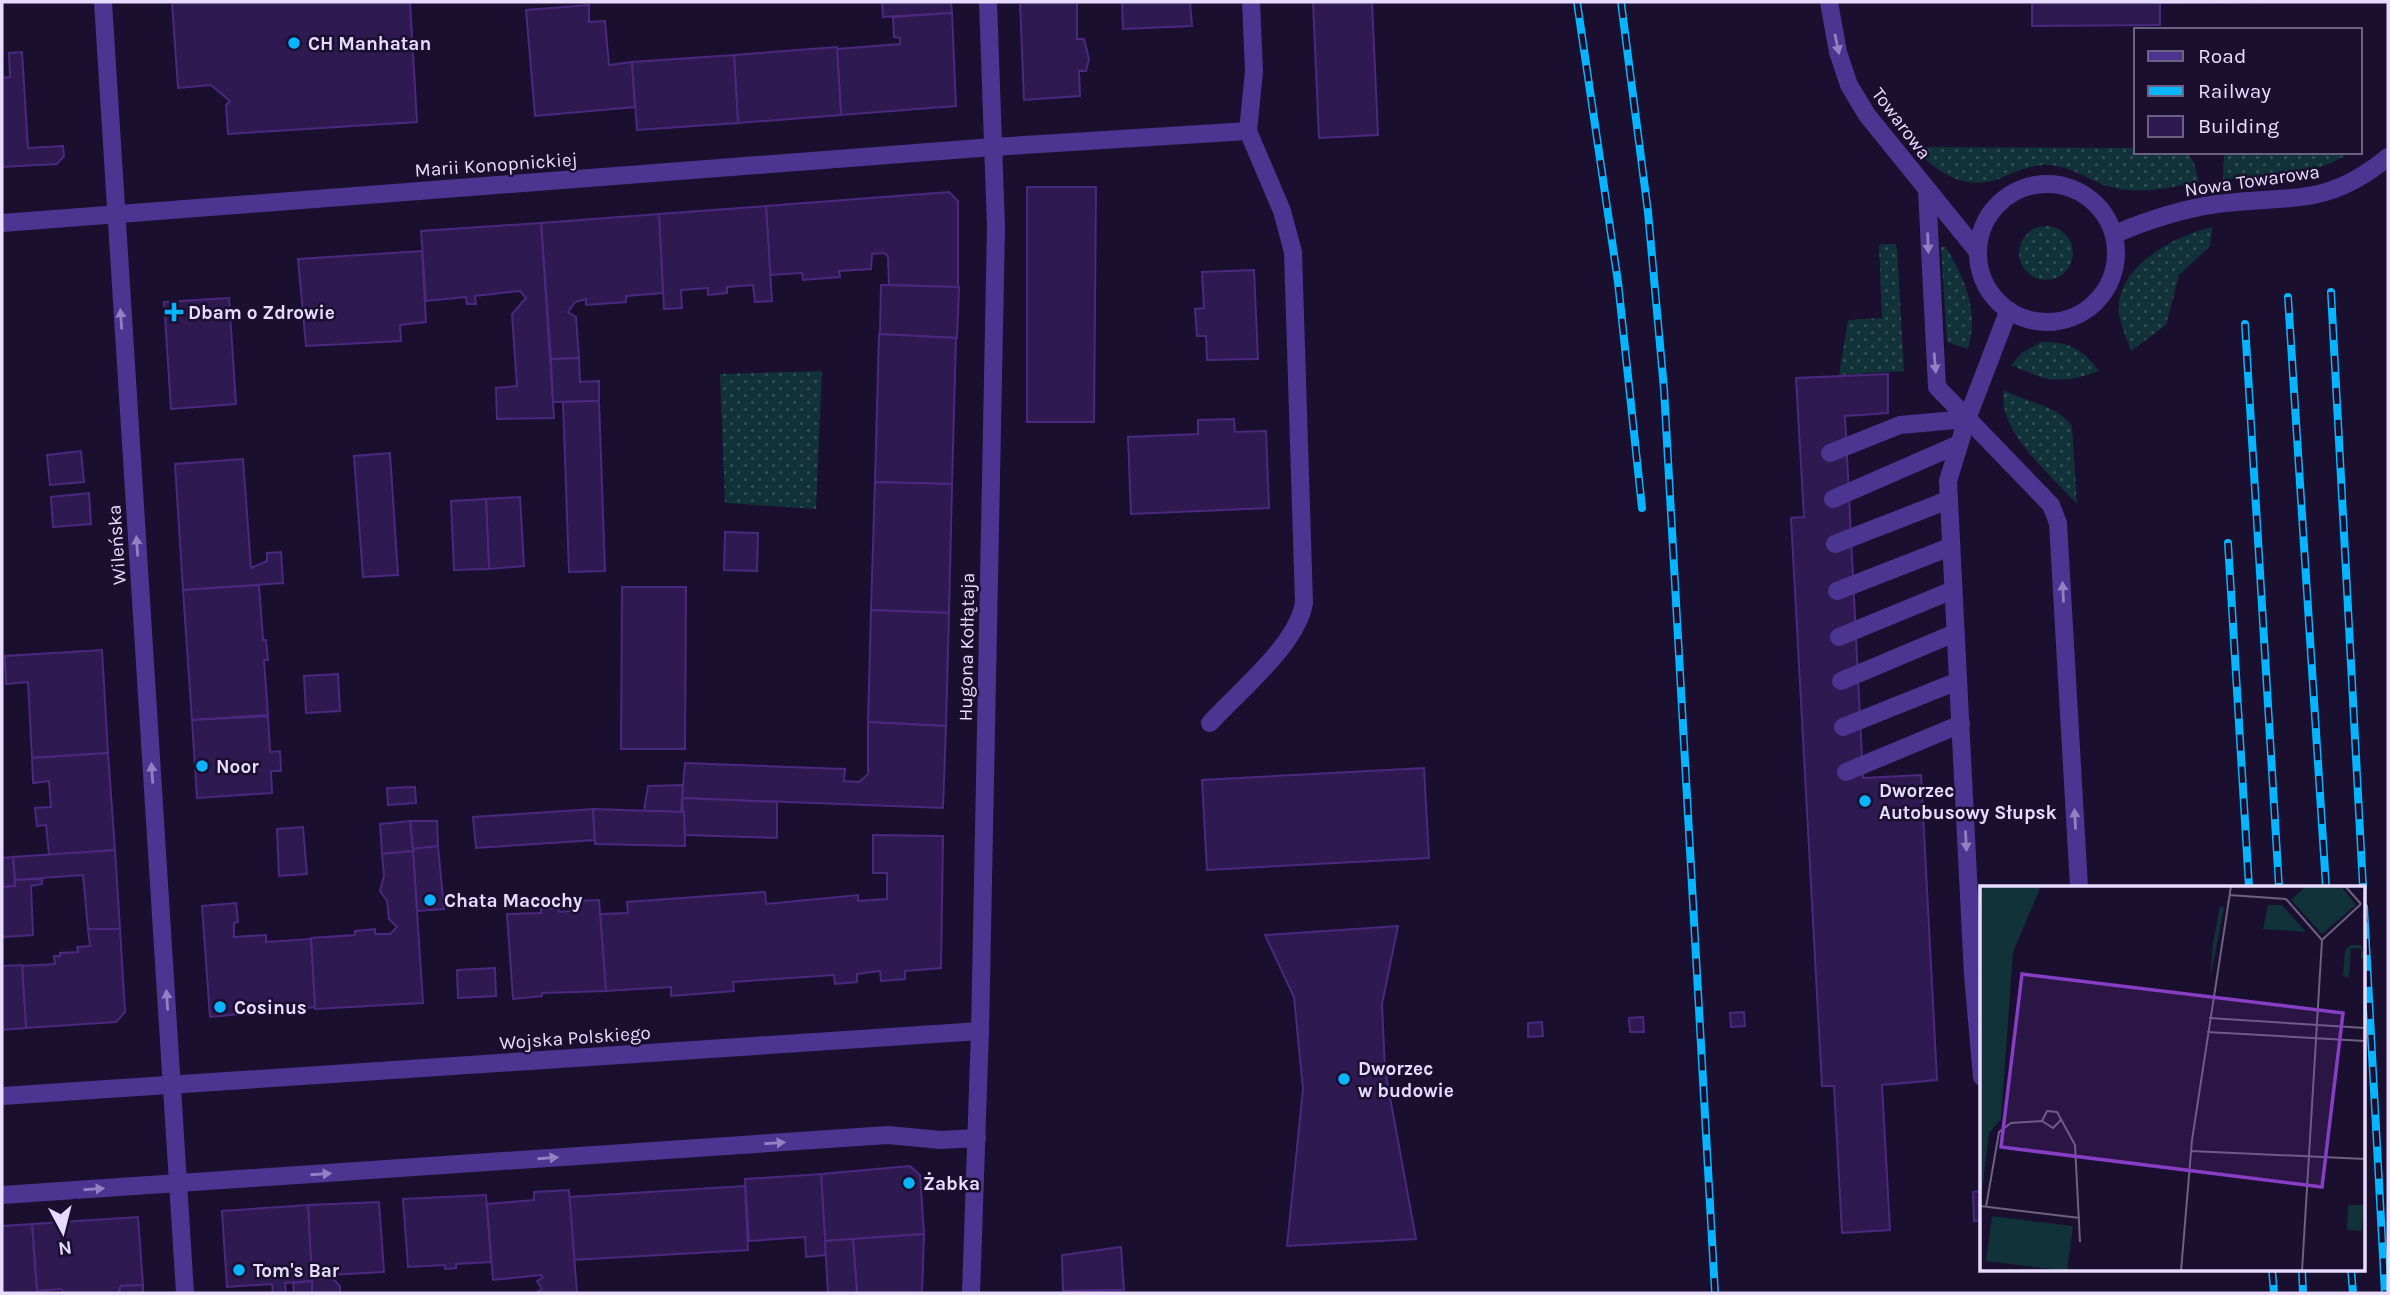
<svg xmlns="http://www.w3.org/2000/svg" width="2390" height="1295" font-family="Karla,sans-serif">
	<style>
		.grass { fill: url(#grass-dots) }
		.building { fill: #2f1951; stroke: #4b287f; stroke-width: 2 }
		.lines { fill: none; stroke-linecap: round; stroke-linejoin: round }
		.minor { stroke: #4b3591; stroke-width: 18 }
		.rail-casing { stroke: #07b4ff; stroke-width: 8 }
		.rail { stroke: #1a0f2e; stroke-width: 5; stroke-dasharray: 16; stroke-linecap: butt }
		.oneway { fill: #9180c2 }
		.poi-dot { fill: #07b4ff; stroke: #1a0f2e; stroke-width: 2.5 }
		.labels { text-anchor: middle; stroke-width: 5; stroke-linejoin: round; paint-order: stroke }
		.poi-label { font-size: 19px; font-weight: bold; fill: #e7dbff; stroke: #1a0f2e; text-anchor: start }
		.street-label { font-size: 19px; fill: #e7dbff; stroke: #1a0f2e }
		.inset-road { fill: none; stroke: #6c6182; stroke-width: 2 }
		.view { fill: #863ec5; fill-opacity: 0.15; stroke: #863ec5; stroke-width: 3.5 }
		.inset-edge { fill: none; stroke: #e7dbff; stroke-width: 3.5 }
	</style>
	<defs>
		<pattern id="grass-dots" width="8" height="8" patternUnits="userSpaceOnUse" patternTransform="scale(1.75)"><rect width="8" height="8" fill="#113238"/><path d="M2 2h.1M6 6h.1" fill="none" stroke="#344f56" stroke-width="1.8" stroke-linecap="round"/></pattern>
	</defs>
	<rect width="100%" height="100%" fill="#1a0f2e"/>
	<!-- grass -->
	<g class="grass">
		<path d="M1914,147L2136,148V152H2187L2194,163L2199,182C2167,188 2136,196 2104,185C2084,177 2066,164 2044,165C2026,166 2014,173 1998,179C1965,191 1935,172 1914,147Z"/>
		<path d="M2224,152H2351C2312,178 2268,177 2223,179Z"/>
		<circle cx="2046" cy="253" r="27"/>
		<path d="M2213,227L2210,246L2179,275L2166,325L2131,351C2127,339 2121,327 2119,314C2114,267 2175,235 2213,227Z"/>
		<path d="M1882,244H1895L1897,247L1904,371L1839,375L1848,320L1882,318L1879,245Z"/>
		<path d="M1945,246C1965,278 1979,311 1968,349L1947,342L1941,247Z"/>
		<path d="M2041,342C2067,341 2083,349 2099,371C2058,385 2049,382 2011,365L2023,352Z"/>
		<path d="M822,371L816,509L725,503L720,374Z"/>
		<path d="M2004,390C2025,402 2057,405 2072,426L2077,504C2052,476 1996,430 2004,390Z"/>
	</g>
	<!-- building -->
	<g class="building">
		<path d="M172,2H410L417,122L228,134L226,105L230,101L211,85L178,88Z"/>
		<path d="M882,2H951L952,13L883,17Z"/>
		<path d="M1020,2H1077V39H1084L1089,59L1086,71H1079L1080,96L1024,100Z"/>
		<path d="M1122,2H1190L1192,26L1123,29Z"/>
		<path d="M1313,2H1372L1378,135L1319,138Z"/>
		<path d="M2032,2H2154L2160,3V25L2032,26Z"/>
		<path d="M2154,2H2274L2154,3Z"/>
		<path d="M589,5V22L605,21L609,65L632,62L635,107L535,116L526,10Z"/>
		<path d="M952,13L956,106L841,115L837,49L900,44V38L894,37L893,17Z"/>
		<path d="M837,47L841,115L738,123L734,55Z"/>
		<path d="M22,52L28,148L63,146L64,156L57,164L2,167V78L10,77L9,53Z"/>
		<path d="M734,55L738,123L637,130L632,62Z"/>
		<path d="M1027,187H1096L1094,422H1027Z"/>
		<path d="M949,192L958,201V287L889,285L888,257L885,253L872,254L871,269L839,271L840,277L803,280L802,273L770,275L766,206Z"/>
		<path d="M766,206L772,301L755,302L753,285L727,287V293L708,295V288L681,290L682,308L664,309L659,214Z"/>
		<path d="M659,214L663,293L626,296V302L586,305V299L575,302L568,312L576,317L579,358L551,359L541,223Z"/>
		<path d="M541,223L554,418L497,419L496,388L517,386L512,314L526,298L520,291L475,296L476,304H467L466,297L426,301L421,231Z"/>
		<path d="M422,251L426,322L400,325L401,341L306,346L298,259Z"/>
		<path d="M1254,270L1258,359L1207,360L1206,336H1197L1195,309L1204,308L1202,272Z"/>
		<path d="M881,285L959,287L957,338L880,334Z"/>
		<path d="M229,298L236,404L171,409L164,302Z"/>
		<path d="M879,334L956,338L952,484L875,482Z"/>
		<path d="M579,358L580,382L599,381V401L553,402L551,359Z"/>
		<path d="M1888,374V413L1845,416L1863,778L1921,775L1937,1080L1882,1085L1890,1230L1842,1233L1834,1086H1822L1791,518L1804,517L1796,378Z"/>
		<path d="M599,401L605,571L569,572L563,402Z"/>
		<path d="M1234,419L1235,432L1266,431L1269,508L1131,514L1128,437L1198,434V420Z"/>
		<path d="M81,451L84,482L50,485L47,455Z"/>
		<path d="M390,453L398,575L363,577L354,456Z"/>
		<path d="M243,459L251,568L267,561V553L281,552L283,583L183,590L175,464Z"/>
		<path d="M875,482L952,484L949,613L871,610Z"/>
		<path d="M89,493L91,524L53,527L51,497Z"/>
		<path d="M520,497L524,566L489,569L486,499Z"/>
		<path d="M486,499L489,569L454,570L451,501Z"/>
		<path d="M725,532L758,533L757,571L724,570Z"/>
		<path d="M259,585L263,640H266L268,660H264L268,715L192,720L183,590Z"/>
		<path d="M622,587H686L685,749H621Z"/>
		<path d="M871,610L949,613L946,726L868,722Z"/>
		<path d="M102,650L108,753L32,758L28,682L6,684L5,656Z"/>
		<path d="M338,674L340,711L306,713L304,676Z"/>
		<path d="M268,716L270,752L280,751L281,771H271L272,793L197,798L192,720Z"/>
		<path d="M868,722L946,726L943,808L682,798L685,763L845,769L844,781L859,782L868,774Z"/>
		<path d="M108,753L115,850L49,855L46,825L37,826L35,808L51,807L49,781L33,783L32,758Z"/>
		<path d="M1424,768L1429,858L1207,870L1202,780Z"/>
		<path d="M683,785L681,812L644,811L648,786Z"/>
		<path d="M415,787L416,803L388,805L387,788Z"/>
		<path d="M682,798L777,802V838L685,835Z"/>
		<path d="M593,809L595,840L476,848L473,817Z"/>
		<path d="M593,809L684,812L685,846L595,844Z"/>
		<path d="M410,821H437L438,846L413,849Z"/>
		<path d="M410,821L413,851L382,854L380,824Z"/>
		<path d="M303,827L307,874L279,876L277,829Z"/>
		<path d="M873,835L943,836L941,968L905,971V979L881,981L880,971L857,974V982L835,984L834,975L733,982L734,991L671,996V987L606,991L600,914L628,913L627,902L765,892L766,904L858,895V901L887,899V873H873Z"/>
		<path d="M438,846L444,909L417,911L413,849Z"/>
		<path d="M115,850L120,929H88L83,875L15,880L13,857Z"/>
		<path d="M413,851L423,1003L315,1009L311,938L355,935V931L375,929V934H390L397,927L389,919L387,901L380,891L384,876L382,854Z"/>
		<path d="M13,857L15,886L2,887V858Z"/>
		<path d="M42,879V884L31,886L33,935L2,937V887L15,886V880Z"/>
		<path d="M599,900L606,991L542,993V996L513,999L507,914L541,913V909L558,908L559,912L570,911L578,901Z"/>
		<path d="M236,903L238,922L234,923V937L266,935V942L311,939L315,1007L210,1017L202,906Z"/>
		<path d="M1398,926L1382,1004L1385,1070L1416,1239L1287,1246L1303,1089L1294,997L1265,935Z"/>
		<path d="M88,929H120L125,1012L116,1022L26,1028L22,966L55,964L54,956H60V953L78,952L77,947L90,946Z"/>
		<path d="M22,965L26,1028L2,1030V966Z"/>
		<path d="M495,968L496,996L458,998L457,970Z"/>
		<path d="M1744,1012L1745,1026L1731,1027L1730,1013Z"/>
		<path d="M1643,1017L1644,1032H1630L1629,1018Z"/>
		<path d="M1542,1022L1543,1036L1528,1037V1023Z"/>
		<path d="M910,1166L920,1175L924,1234L825,1241L821,1174Z"/>
		<path d="M821,1174L826,1255L806,1257L805,1237L749,1241L745,1179Z"/>
		<path d="M745,1186L748,1250L573,1260L569,1197Z"/>
		<path d="M569,1190L577,1293H536L542,1289L537,1281L543,1277L541,1275L493,1280L487,1204L534,1200V1192Z"/>
		<path d="M1982,1191V1221H1974L1973,1192Z"/>
		<path d="M486,1195L491,1262L456,1264V1268L445,1269V1265L408,1267L403,1199Z"/>
		<path d="M379,1202L384,1272L329,1275L340,1286V1293H312L308,1205Z"/>
		<path d="M308,1205L312,1281L285,1283L286,1293H273L272,1284L227,1287L222,1211Z"/>
		<path d="M138,1217L143,1285L121,1286L118,1293H64L61,1289L37,1291L32,1224Z"/>
		<path d="M32,1224L37,1293H2V1226Z"/>
		<path d="M924,1234L922,1293H857L853,1239Z"/>
		<path d="M853,1239L857,1293H828L825,1241Z"/>
		<path d="M1121,1247L1124,1290L1063,1291L1062,1255Z"/>
		<path d="M312,1281V1293H294L293,1283Z"/>
		<path d="M143,1285V1293H118L121,1286Z"/>
	</g>
	<g class="lines">
		<!-- minor -->
		<g class="minor">
			<path d="M103,2L185,1293"/>
			<path d="M1829,2L1838,52L1849,85L1867,115L1978,252"/>
			<path d="M1248,131L1254,71L1251,2"/>
			<circle cx="2047" cy="253" r="69"/>
			<path d="M1927,190L1937,387L2051,505L2058,523L2079,887"/>
			<path d="M2,223L993,147L1248,131L1282,211L1293,252L1304,603C1297,645 1239,691 1210,723"/>
			<path d="M2115,234C2148,220 2181,209 2217,204C2290,194 2325,209 2388,157"/>
			<path d="M1830,453L1900,425L1967,419"/>
			<path d="M1833,499L1959,444"/>
			<path d="M1835,544L1948,500"/>
			<path d="M1837,591L1950,547"/>
			<path d="M1839,637L1953,590"/>
			<path d="M1841,681L1955,633"/>
			<path d="M1843,727L1958,681"/>
			<path d="M1846,772L1961,724"/>
			<path d="M1982,1077L1973,975L1948,481L1967,419L2008,312"/>
			<path d="M2,1096L980,1031"/>
			<path d="M2,1195L888,1135L941,1140L977,1138"/>
			<path d="M971,1293L980,1031L996,227L988,2"/>
		</g>
		<!-- rail casing -->
		<g class="rail-casing">
			<g id="rail">
				<path d="M1577,2L1618,282L1642,508"/>
				<path d="M1621,2L1648,212L1664,389L1715,1293"/>
				<path d="M2331,292L2363,887"/>
				<path d="M2288,297L2326,887"/>
				<path d="M2245,324L2279,887"/>
				<path d="M2228,543L2249,887"/>
				<path d="M2364,907L2385,1293"/>
				<path d="M2272,1269L2274,1293"/>
				<path d="M2302,1269L2303,1293"/>
				<path d="M2351,1269L2353,1293"/>
			</g>
		</g>
		<!-- rail -->
		<use href="#rail" class="rail"/>
	</g>
	<!-- one-way arrows -->
	<defs><path id="oneway-solid" d="M-6-.8H1V-3.2L6.5 0L1 3.2V.8H-6Z" transform="scale(1.75)"/></defs>
	<g class="oneway">
		<use href="#oneway-solid" transform="translate(1837 44) rotate(78)"/>
		<use href="#oneway-solid" transform="translate(1928 243) rotate(88)"/>
		<use href="#oneway-solid" transform="translate(121 319) rotate(-94)"/>
		<use href="#oneway-solid" transform="translate(1935 363) rotate(85)"/>
		<use href="#oneway-solid" transform="translate(137 546) rotate(-94)"/>
		<use href="#oneway-solid" transform="translate(2063 592) rotate(-93)"/>
		<use href="#oneway-solid" transform="translate(152 773) rotate(-94)"/>
		<use href="#oneway-solid" transform="translate(2075 819) rotate(-93)"/>
		<use href="#oneway-solid" transform="translate(1966 841) rotate(87)"/>
		<use href="#oneway-solid" transform="translate(167 1000) rotate(-94)"/>
		<use href="#oneway-solid" transform="translate(775 1143) rotate(-4)"/>
		<use href="#oneway-solid" transform="translate(548 1158) rotate(-4)"/>
		<use href="#oneway-solid" transform="translate(321 1174) rotate(-4)"/>
		<use href="#oneway-solid" transform="translate(94 1189) rotate(-4)"/>
	</g>
	<!-- markers -->
	<g class="poi-dot">
		<circle cx="294" cy="43" r="7"/>
		<path d="M170.5 301.5h7v7h7v7h-7v7h-7v-7h-7v-7h7z"/>
		<circle cx="202" cy="766" r="7"/>
		<circle cx="1865" cy="801" r="7"/>
		<circle cx="430" cy="900" r="7"/>
		<circle cx="220" cy="1007" r="7"/>
		<circle cx="1344" cy="1079" r="7"/>
		<circle cx="909" cy="1183" r="7"/>
		<circle cx="239" cy="1270" r="7"/>
	</g>
	<g class="labels">
		<!-- poi labels -->
		<g class="poi-label">
			<text x="308" y="50">CH Manhatan</text>
			<text x="188" y="319">Dbam o Zdrowie</text>
			<text x="216" y="773">Noor</text>
			<text x="1879" y="797">Dworzec<tspan x="1879" dy="22">Autobusowy Słupsk</tspan></text>
			<text x="444" y="907">Chata Macochy</text>
			<text x="234" y="1014">Cosinus</text>
			<text x="1358" y="1075">Dworzec<tspan x="1358" dy="22">w budowie</tspan></text>
			<text x="923" y="1190">Żabka</text>
			<text x="253" y="1277">Tom's Bar</text>
		</g>
		<!-- street labels -->
		<g class="street-label">
			<text transform="translate(1902 123) rotate(53)" y="7">Towarowa</text>
			<text transform="translate(496 164) rotate(-4)" y="7">Marii Konopnickiej</text>
			<text transform="translate(2252 180) rotate(-8)" y="7">Nowa Towarowa</text>
			<text transform="translate(116 545) rotate(-94)" y="7">Wileńska</text>
			<text transform="translate(966 647) rotate(-89)" y="7">Hugona Kołłątaja</text>
			<text transform="translate(575 1037) rotate(-4)" y="7">Wojska Polskiego</text>
		</g>
	</g>
	<!-- overview -->
	<g transform="translate(1980 886)">
		<rect width="385" height="385" fill="#1a0f2e"/>
		<path d="M326,0H361L376,19L342,48L311,14ZM288,19H302L326,46L283,43ZM240,20L244,22L230,94L233,57ZM371,59H381L385,73L381,72V63L371,62L369,91L385,95L363,90L365,64Z" fill="#113238"/>
		<path d="M0,0H61L33,66L21,233L9,247L1,313ZM12,330L93,340L87,385L6,375Z" fill="#113238"/>
		<path d="M368,319H384L382,345L367,344Z" fill="#113238"/>
		<path class="inset-road" d="M365,0L381,18M249,9L306,13M306,13L342,54M342,54L381,18M229,132L385,142M227,146L385,155M62,235L67,225L77,226L95,259L100,356M62,235L73,242L81,234M211,265L385,273M0,320L100,332M6,321L19,246L31,237L62,235M201,385L212,254L251,0M322,385L342,54"/>
		<path class="view" d="M42,88L363,127L342,301L21,261Z"/>
		<rect width="385" height="385" class="inset-edge"/>
	</g>
	<!-- border -->
	<rect width="2390" height="1295" fill="none" stroke="#e7dbff" stroke-width="7"/>
	<!-- legend -->
	<rect x="2134" y="28" width="228" height="126" fill="#1a0f2e" stroke="#6c6182" stroke-width="2"/>
	<rect x="2148" y="51" width="35" height="10" fill="#4b3591" stroke="#6c6182" stroke-width="2"/>
	<text x="2198" y="63" font-size="21" fill="#e7dbff">Road</text>
	<rect x="2148" y="86" width="35" height="10" fill="#07b4ff" stroke="#6c6182" stroke-width="2"/>
	<text x="2198" y="98" font-size="21" fill="#e7dbff">Railway</text>
	<rect x="2148" y="116" width="35" height="21" fill="#2f1951" stroke="#6c6182" stroke-width="2"/>
	<text x="2198" y="133" font-size="21" fill="#e7dbff">Building</text>
	<!-- north arrow -->
	<g transform="translate(63 1232) rotate(173)" stroke="#1a0f2e" stroke-width="5" paint-order="stroke">
	<path d="M0-5L12 26L0 18L-12 26Z" fill="#e7dbff"/>
	<text y="-10" font-size="19" font-weight="bold" text-anchor="middle" fill="#e7dbff">N</text>
	</g>
</svg>
